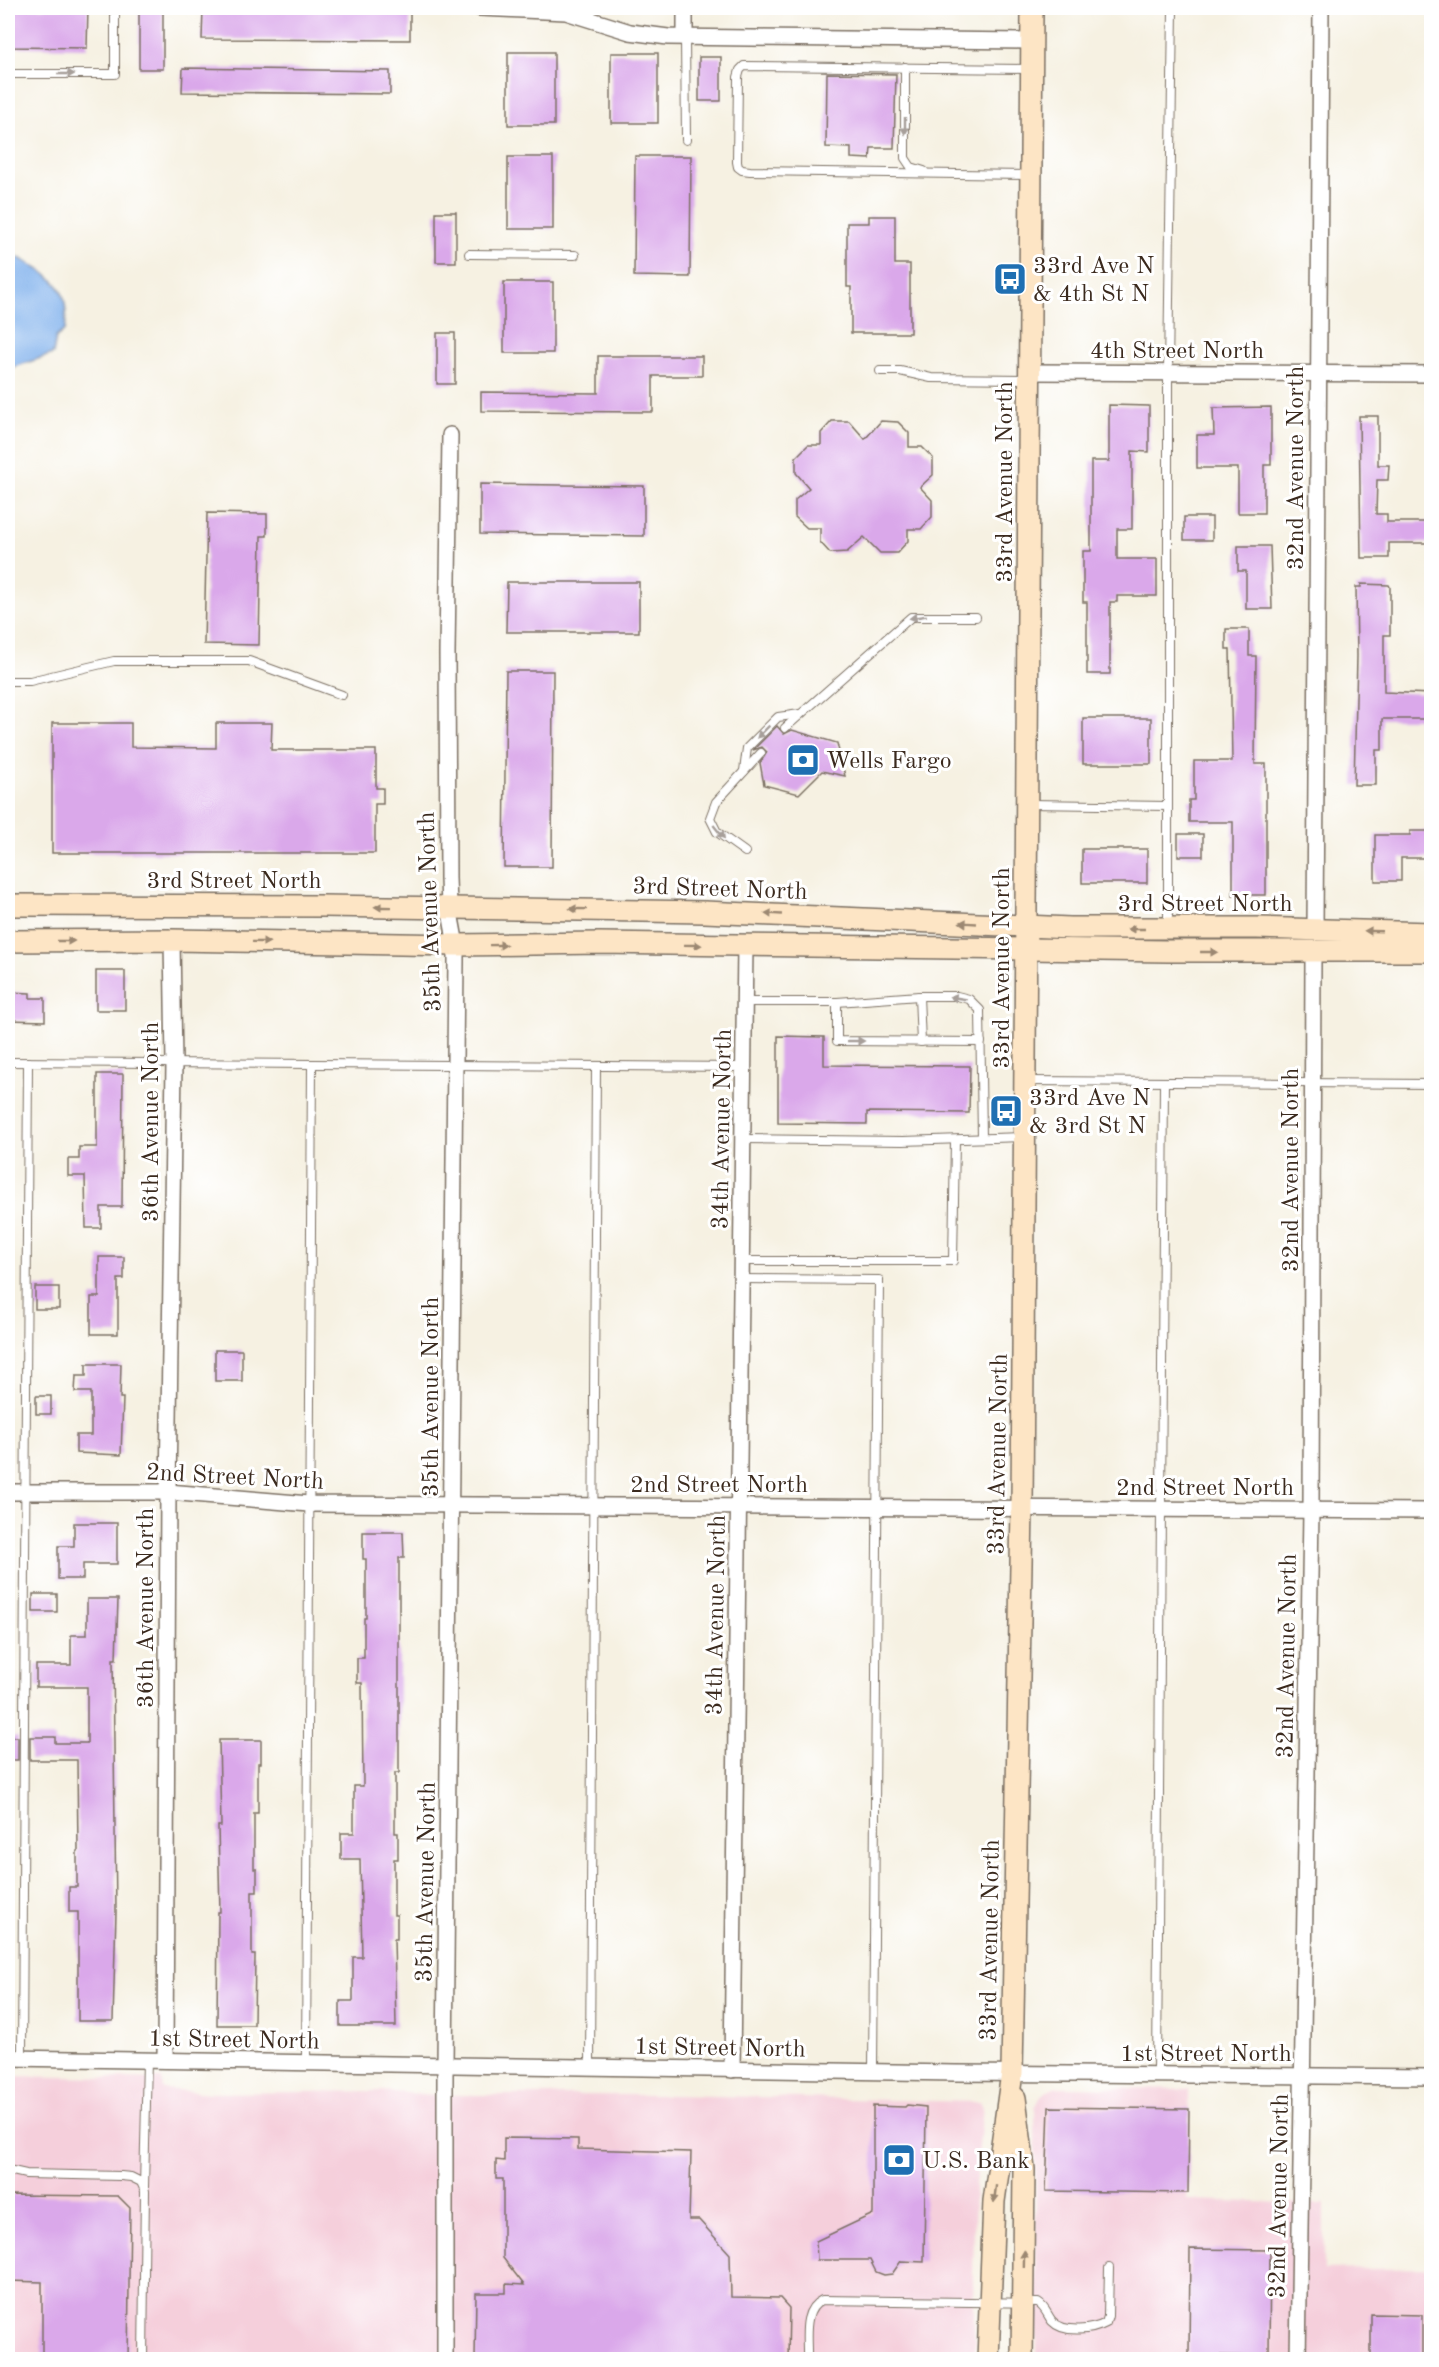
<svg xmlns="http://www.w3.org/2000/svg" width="1439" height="2367" font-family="'Old Standard TT',serif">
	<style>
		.built { fill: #f5cfdb }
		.water { fill: #80b1ec; stroke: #5e6e85; stroke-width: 1.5 }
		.building { fill: #daa8ea }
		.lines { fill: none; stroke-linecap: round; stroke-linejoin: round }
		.lane-casing { stroke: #7c7063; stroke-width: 10 }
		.street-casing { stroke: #7c7063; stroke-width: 18 }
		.secondary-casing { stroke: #7c7063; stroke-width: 24 }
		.lane { stroke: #fff; stroke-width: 8 }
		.street { stroke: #fff; stroke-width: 15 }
		.secondary { stroke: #fde5c5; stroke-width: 21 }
		.oneway { fill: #a79f9a }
		.oneway2 { fill: #9c8872 }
		.labels { text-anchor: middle; stroke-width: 6; stroke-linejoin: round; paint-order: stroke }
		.poi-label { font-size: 24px; fill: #3b2a1e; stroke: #fff; text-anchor: start }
		.street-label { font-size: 24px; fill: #3b2a1e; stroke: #fff }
	</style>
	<rect width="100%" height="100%" fill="#fff"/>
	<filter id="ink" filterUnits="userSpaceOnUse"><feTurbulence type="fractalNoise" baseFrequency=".0167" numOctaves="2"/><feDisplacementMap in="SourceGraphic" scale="12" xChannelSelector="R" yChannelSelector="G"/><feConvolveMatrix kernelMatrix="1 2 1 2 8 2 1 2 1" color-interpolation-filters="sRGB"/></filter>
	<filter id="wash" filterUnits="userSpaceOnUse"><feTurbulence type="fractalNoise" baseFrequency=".008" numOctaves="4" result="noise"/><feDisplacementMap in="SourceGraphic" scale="24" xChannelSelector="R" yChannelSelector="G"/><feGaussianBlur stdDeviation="1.35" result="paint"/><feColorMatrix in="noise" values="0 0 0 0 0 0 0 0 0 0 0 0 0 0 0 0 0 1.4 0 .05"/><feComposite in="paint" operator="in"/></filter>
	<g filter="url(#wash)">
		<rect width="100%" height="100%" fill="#f6f1e2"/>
		<!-- built -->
		<g class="built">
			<path d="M8,2076L162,2079L163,2089L211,2093L381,2091L434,2095H671L980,2102L983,2108L975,2185L973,2277L975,2359L8,2360Z"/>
			<path d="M1064,2087L1189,2089L1188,2200L1324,2204V2270L1431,2268V2359H1037L1035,2108L1040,2098L1046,2092L1054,2088Z"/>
		</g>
		<!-- water -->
		<path class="water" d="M16,256C51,277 71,283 65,330L56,337L53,354L8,369V266Z"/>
		<g id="blocks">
			<!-- building -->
			<g class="building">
				<path d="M8,8H88L87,48L8,47Z"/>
				<rect x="139" y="8" width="24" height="61"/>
				<path d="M203,8H410V40L202,39Z"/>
				<rect x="508" y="52" width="46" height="73"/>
				<rect x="611" y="53" width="47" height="70"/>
				<rect x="699" y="57" width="22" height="44"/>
				<path d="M183,68L390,71V94L182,92Z"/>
				<path d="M827,73L896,74L894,148H871L870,159L851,158V148L826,147Z"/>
				<path d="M635,156H691L690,277L634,276Z"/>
				<rect x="508" y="157" width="45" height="72"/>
				<rect x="436" y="212" width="20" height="50"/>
				<path d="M869,216H895V264H910V333H851V287H847V223H869Z"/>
				<rect x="504" y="282" width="49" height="71"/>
				<rect x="437" y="333" width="18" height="51"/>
				<path d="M598,356H702V376H653V412L481,411V392L598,393Z"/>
				<path d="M1109,405L1149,406V452L1132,451V529H1117V559H1157V596H1117V602H1110V674H1087V602H1083V551H1091V461H1109Z"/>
				<path d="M1271,407V465H1264V513H1238V468H1197V435H1214L1213,408Z"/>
				<path d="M1359,416H1378V465H1389L1388,480H1377L1376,514H1387V522H1431V543H1389V558H1361Z"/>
				<path d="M832,421H849L865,439L881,421L898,422L909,433V447H922L933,458V475L920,487L932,500V517L921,529H908V541L897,553H880L864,537L847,552L830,553L820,542V528H807L795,517V500L809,488L796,473V457L808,445H821V433Z"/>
				<path d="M480,484L644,486V536L480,534Z"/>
				<path d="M207,513L267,514V536H261L259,645L204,644Z"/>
				<rect x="1184" y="517" width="28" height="23"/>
				<path d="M1238,546H1270L1272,609H1246V571H1238Z"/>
				<path d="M507,582H639V632H506Z"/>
				<path d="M1361,584L1389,585L1390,587V635H1384V692L1431,694V719H1382V750H1376V785H1354L1357,656L1356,587H1361Z"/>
				<path d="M1226,629H1249V656H1256L1255,764H1266V895H1233V822H1189V800H1194V761H1232L1230,649H1226Z"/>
				<path d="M506,671H553L552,867H504Z"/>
				<rect x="1083" y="718" width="68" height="46"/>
				<path d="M52,723H131V747L216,748V723H272L271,750H376V788H383V804H375V853H52Z"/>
				<path d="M777,726L784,734L792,730L837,743L845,776L822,771L799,794L764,785L760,763L767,752L762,747L753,750Z"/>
				<path d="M1410,831H1431V858H1401V881H1375V835H1410Z"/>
				<rect x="1178" y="834" width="25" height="22"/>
				<rect x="1082" y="849" width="65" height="34"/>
				<rect x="96" y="971" width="29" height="39"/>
				<path d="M8,992L30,993V998H45V1021L8,1020Z"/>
				<path d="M778,1036L824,1037V1065L970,1066L969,1113L867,1112V1124L778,1123Z"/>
				<path d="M97,1074H123L122,1207H101V1228H86L85,1176H68V1159H79V1147H97Z"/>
				<path d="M99,1257H124V1279H118V1334H91V1297H99Z"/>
				<rect x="35" y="1287" width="24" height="22"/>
				<rect x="215" y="1350" width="27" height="31"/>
				<path d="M86,1364H121L120,1398H123L121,1455L76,1453V1435H91V1392H75L76,1376H86Z"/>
				<rect x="36" y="1396" width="15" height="18"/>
				<path d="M74,1523H117V1564H83V1579H58V1546H74Z"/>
				<path d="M363,1532H403L404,1558H399V1773H395V1833H398V1859H394V1915H397V1939H394L396,2026H340V2001H353V1957H362L360,1859H341V1833H354V1786H363L362,1683H357V1658H364V1618H366V1559H363Z"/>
				<rect x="33" y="1594" width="24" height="18"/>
				<path d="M87,1599H118L116,1659H113L116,1912L113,2021H78V1912H69V1887H77V1851H78L77,1760H30V1737H55V1743H87V1687H36V1665H71V1635H87Z"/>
				<rect x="8" y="1737" width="10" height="23"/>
				<path d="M219,1740H261V1763H258V1813H254V1869H257V1892H252V1955H255L254,2025H217L218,1912H220L218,1826H221Z"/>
				<path d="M907,2105L926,2107L924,2262L901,2261L892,2274L884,2275L876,2272L870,2260H817L816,2241L873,2214V2106L905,2107Z"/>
				<path d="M1049,2107L1189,2109L1188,2193L1046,2191Z"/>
				<path d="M504,2138L578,2139V2149L691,2152L689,2220H699L730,2254L731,2297L780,2298L789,2308L788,2360H475L476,2293H506V2284L524,2285L503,2258V2179H496V2160L504,2161Z"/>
				<path d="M8,2195L118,2196L130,2208L128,2360H42V2282L8,2281Z"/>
				<path d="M1190,2249L1270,2250L1269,2356L1189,2355Z"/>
				<path d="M1371,2314L1422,2315V2360H1371Z"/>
			</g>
		</g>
	</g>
	<g filter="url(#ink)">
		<use href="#blocks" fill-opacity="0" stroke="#7c7063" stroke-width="1.5"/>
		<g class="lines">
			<!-- lane casing -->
			<g class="lane-casing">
				<g id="lane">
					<path d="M685,37L686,140"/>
					<path d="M905,67V158L911,167L924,171"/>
					<path d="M1031,69L744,66L740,70L738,77L737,162L738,167L742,170L750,171L1031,175"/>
					<path d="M8,74H115V8"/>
					<path d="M469,254L575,255"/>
					<path d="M880,371H900L931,378L1028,379"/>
					<path d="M8,681H30L114,661H249L342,695"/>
					<path d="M785,728L911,617H976"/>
					<path d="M744,771L747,748L778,717L800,714"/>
					<path d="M1029,804L1168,806"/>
					<path d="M745,852L717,832L710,818L716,802L761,753"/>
					<path d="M1168,927V373L1173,8"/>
					<path d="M919,996L921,1042"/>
					<path d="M745,1002H837L919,996H957L969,999L980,1010L982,1138"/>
					<path d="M837,1002V1041L981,1042"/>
					<path d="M8,1062L744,1067"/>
					<path d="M1027,1081L1432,1084"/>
					<path d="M743,1139L903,1141L1023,1137"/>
					<path d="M742,1261H953L955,1140"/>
					<path d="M741,1279L879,1280L873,2072"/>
					<path d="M22,2058L28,1062"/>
					<path d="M306,2063L312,1064"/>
					<path d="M590,2066L596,1066"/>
					<path d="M1157,2075L1164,1083"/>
					<path d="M8,2170L26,2174L121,2176L131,2177L141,2182L145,2191L143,2360"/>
					<path d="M144,2187L147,2060"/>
					<path d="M807,2360C808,2340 801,2310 822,2300L1038,2303C1046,2308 1047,2315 1052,2321C1064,2334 1093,2330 1106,2323L1108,2316L1109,2268"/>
				</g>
			</g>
			<!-- street casing -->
			<g class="street-casing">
				<g id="street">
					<path d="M479,8L566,12L630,32L668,37L1032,41"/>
					<path d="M685,37V8"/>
					<path d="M1030,372L1432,374"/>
					<path d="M1315,929L1321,8"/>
					<path d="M8,1492H168L309,1504L1432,1511"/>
					<path d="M8,2058L955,2073L1432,2077"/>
					<path d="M165,2060L168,1492L174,1063L172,940"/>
					<path d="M732,2070L745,945"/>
					<path d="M445,2360V2065L456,961V945L449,907L448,878L447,653L450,435"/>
					<path d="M1298,2360L1311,1511L1313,953"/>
				</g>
			</g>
			<!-- secondary casing -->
			<g class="secondary-casing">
				<g id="secondary">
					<path d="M8,905L323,906L705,912L1070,928H1257L1432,933"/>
					<path d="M8,941L172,940L456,945L600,943L1168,951H1432"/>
					<path d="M1015,2098L1024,2169L1022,2360"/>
					<path d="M988,2360L994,2201L1012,2073L1022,1508L1032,8"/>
				</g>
			</g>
			<!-- lane -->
			<use href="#lane" class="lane"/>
			<!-- street -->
			<use href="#street" class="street"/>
			<!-- secondary -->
			<use href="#secondary" class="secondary"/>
		</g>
		<!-- one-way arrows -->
		<defs><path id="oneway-solid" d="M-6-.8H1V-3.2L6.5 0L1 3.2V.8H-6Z" transform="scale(1.5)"/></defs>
		<g class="oneway">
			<use href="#oneway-solid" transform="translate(66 74)"/>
			<use href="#oneway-solid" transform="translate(905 126) rotate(90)"/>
			<use href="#oneway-solid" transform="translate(918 617) rotate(171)"/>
			<use href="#oneway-solid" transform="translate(763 732) rotate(135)"/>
			<use href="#oneway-solid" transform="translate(719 832) rotate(51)"/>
			<use href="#oneway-solid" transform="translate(958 998) rotate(-171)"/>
			<use href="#oneway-solid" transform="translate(856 1041)"/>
		</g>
		<g class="oneway2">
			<use href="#oneway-solid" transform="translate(383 907) rotate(-179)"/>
			<use href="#oneway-solid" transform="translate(578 909) rotate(-179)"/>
			<use href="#oneway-solid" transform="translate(773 914) rotate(-177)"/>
			<use href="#oneway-solid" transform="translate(968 923) rotate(-177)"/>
			<use href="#oneway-solid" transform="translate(1136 929) rotate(-180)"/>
			<use href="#oneway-solid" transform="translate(1373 931) rotate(-178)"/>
			<use href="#oneway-solid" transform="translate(66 941)"/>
			<use href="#oneway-solid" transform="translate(261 942) rotate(1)"/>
			<use href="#oneway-solid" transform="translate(498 945) rotate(-1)"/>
			<use href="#oneway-solid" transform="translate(693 945) rotate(1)"/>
			<use href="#oneway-solid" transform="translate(1209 952)"/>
			<use href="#oneway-solid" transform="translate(995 2194) rotate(97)"/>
			<use href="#oneway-solid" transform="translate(1024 2259) rotate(-89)"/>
		</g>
	</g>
	<!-- icons -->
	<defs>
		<g id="bus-square" transform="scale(1.725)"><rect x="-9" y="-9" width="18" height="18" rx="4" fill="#1f6fb2" stroke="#fff"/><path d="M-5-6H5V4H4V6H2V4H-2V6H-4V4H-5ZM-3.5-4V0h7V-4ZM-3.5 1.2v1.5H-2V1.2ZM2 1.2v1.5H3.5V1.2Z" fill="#fff"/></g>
		<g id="bank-square" transform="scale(1.725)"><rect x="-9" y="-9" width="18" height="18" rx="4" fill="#1f6fb2" stroke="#fff"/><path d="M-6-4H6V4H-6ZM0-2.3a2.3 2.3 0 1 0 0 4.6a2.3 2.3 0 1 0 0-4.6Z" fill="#fff"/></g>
	</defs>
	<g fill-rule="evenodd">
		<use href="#bus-square" x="1010" y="279"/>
		<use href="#bank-square" x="803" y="760"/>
		<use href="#bus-square" x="1006" y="1111"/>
		<use href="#bank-square" x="899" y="2160"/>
	</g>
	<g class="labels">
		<!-- poi labels -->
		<g class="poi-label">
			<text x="1033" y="273">33rd Ave N<tspan x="1033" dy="28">&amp; 4th St N</tspan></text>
			<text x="826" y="768">Wells Fargo</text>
			<text x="1029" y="1105">33rd Ave N<tspan x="1029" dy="28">&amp; 3rd St N</tspan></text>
			<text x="922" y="2168">U.S. Bank</text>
		</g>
		<!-- street labels -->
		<g class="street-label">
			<text x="1177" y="358">4th Street North</text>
			<text transform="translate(1295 468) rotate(-90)" y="8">32nd Avenue North</text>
			<text transform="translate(1004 482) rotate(-90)" y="8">33rd Avenue North</text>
			<text x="234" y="888">3rd Street North</text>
			<text transform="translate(720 888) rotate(2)" y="8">3rd Street North</text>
			<text x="1205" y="911">3rd Street North</text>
			<text transform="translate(429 912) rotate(-92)" y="8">35th Avenue North</text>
			<text transform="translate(1001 968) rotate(-90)" y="8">33rd Avenue North</text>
			<text transform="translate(150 1122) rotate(-90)" y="8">36th Avenue North</text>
			<text transform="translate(721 1129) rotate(-89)" y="8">34th Avenue North</text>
			<text transform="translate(1290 1170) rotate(-90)" y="8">32nd Avenue North</text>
			<text transform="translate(430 1397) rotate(-90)" y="8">35th Avenue North</text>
			<text transform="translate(997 1454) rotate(-89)" y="8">33rd Avenue North</text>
			<text transform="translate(235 1476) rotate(3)" y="8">2nd Street North</text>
			<text x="719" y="1492">2nd Street North</text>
			<text x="1205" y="1495">2nd Street North</text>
			<text transform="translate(145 1608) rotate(-90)" y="8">36th Avenue North</text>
			<text transform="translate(715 1615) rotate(-89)" y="8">34th Avenue North</text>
			<text transform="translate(1286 1656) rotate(-89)" y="8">32nd Avenue North</text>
			<text transform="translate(425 1882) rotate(-89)" y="8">35th Avenue North</text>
			<text transform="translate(989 1940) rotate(-89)" y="8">33rd Avenue North</text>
			<text transform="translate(234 2039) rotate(1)" y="8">1st Street North</text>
			<text transform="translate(720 2047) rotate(1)" y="8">1st Street North</text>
			<text x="1206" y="2061">1st Street North</text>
			<text transform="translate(1278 2196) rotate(-89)" y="8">32nd Avenue North</text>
		</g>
	</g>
	<!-- margin -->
	<rect width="1439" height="2367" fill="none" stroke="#fff" stroke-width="30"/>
</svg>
